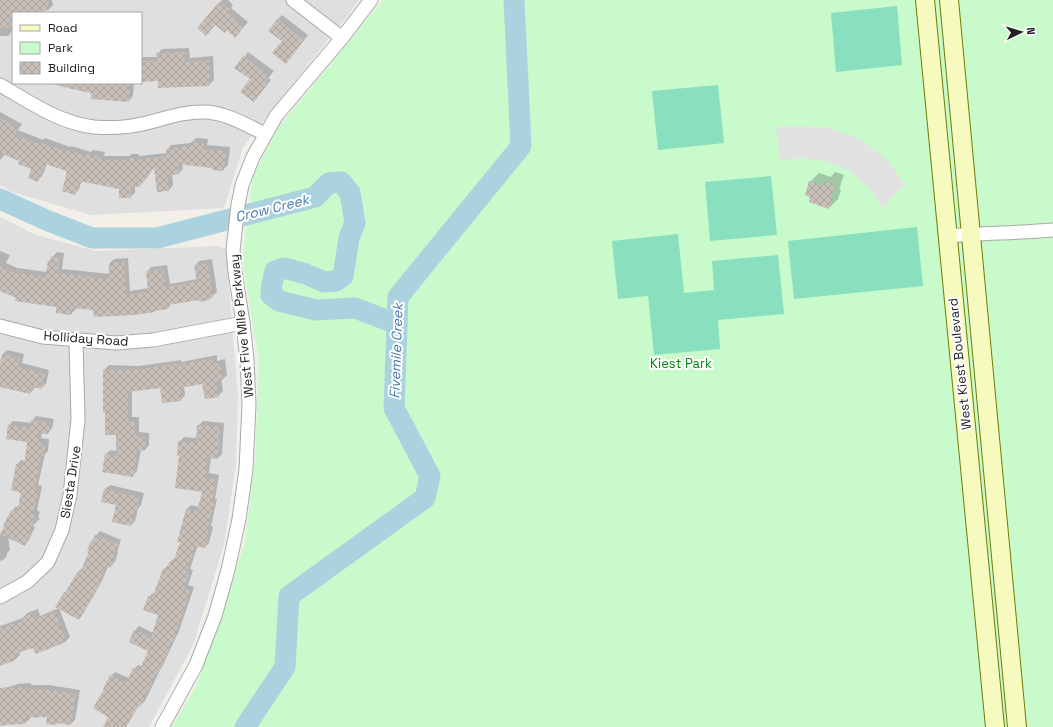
<svg xmlns="http://www.w3.org/2000/svg" width="1053" height="727" font-family="'Space Grotesk',sans-serif">
	<style>
		.residential { fill: #e0dfdf; fill-rule: evenodd }
		.park { fill: #c8facc }
		.pitch { fill: #88e0be }
		.parking { fill: #e2e2e2 }
		.shadow { fill: #0003 }
		.lines { fill: none; stroke-linecap: round; stroke-linejoin: round }
		.river { stroke: #aad3df; stroke-width: 21 }
		.building { fill: url(#building-cross-hatch) }
		.minor-casing { stroke: #a9a9a9; stroke-width: 15 }
		.secondary-casing { stroke: #707d05; stroke-width: 20 }
		.minor { stroke: #fff; stroke-width: 13 }
		.secondary { stroke: #f7fabf; stroke-width: 18 }
		.labels { text-anchor: middle; stroke-width: 4; stroke-linejoin: round; paint-order: stroke }
		.street-label { font-size: 13px; fill: #222; stroke: #fff }
		.park-label { font-size: 13px; fill: #0c8416; stroke: #fff }
		.water-label { font-size: 14px; font-style: italic; fill: #4a7aab; stroke: #fff }
	</style>
	<defs>
		<pattern id="building-cross-hatch" width="8" height="8" patternUnits="userSpaceOnUse"><rect width="8" height="8" fill="#c7bfb8"/><path d="M0 0l8 8M0 8l8-8" fill="none" stroke="#aba49e"/></pattern>
	</defs>
	<rect width="100%" height="100%" fill="#f2efe9"/>
	<!-- residential -->
	<g class="residential">
		<path d="M0,0H359L347,17L328,40L243,147L224,208L91,215L12,192L0,185ZM13,13H141V83H13Z"/>
		<path d="M0,217L36,235L96,251L218,246L226,249L238,396L236,464L224,545L193,645L149,727H0Z"/>
	</g>
	<!-- park -->
	<path class="park" d="M383,0H1053V727H172L197,684L245,543L256,449L258,357L242,258L253,176L278,128Z"/>
	<!-- pitch -->
	<g class="pitch">
		<path d="M897,6L902,65L836,72L831,13Z"/>
		<path d="M718,85L724,143L658,150L652,91Z"/>
		<path d="M771,176L777,235L710,241L705,182Z"/>
		<path d="M917,227L923,286L794,299L788,241Z"/>
		<path d="M678,234L684,293L714,290L712,261L778,255L784,314L718,320L720,349L654,355L648,296L618,299L612,241Z"/>
	</g>
	<!-- parking -->
	<path class="parking" d="M798,126L830,128L860,139L886,159L905,184L882,208L868,187L849,171L826,161L802,158L780,160L776,127Z"/>
	<!-- shadow -->
	<g class="shadow">
		<path d="M0,0H52L53,5L49,9L30,13H13L12,31L8,36H0Z"/>
		<path d="M222,0H228L233,5L231,8L248,22L241,30L227,29L215,24L198,28Z"/>
		<path d="M282,15L308,35L290,58L283,41L277,20Z"/>
		<path d="M189,48L190,58L213,56L214,80L209,85L159,80L141,81V57H157V54L162,49Z"/>
		<path d="M248,52L274,71L268,78L271,80L254,101L251,79L236,68Z"/>
		<path d="M52,83H134L133,96L129,101L52,84Z"/>
		<path d="M0,112L22,124L18,130L43,140L45,138L70,147L71,146L91,152L93,150L105,152L104,156H130L131,154H139V156L167,153V150L171,145L191,143L196,138L208,139L207,145L230,147L228,165L223,170L213,167L182,164L183,169L179,173L172,174L173,185L169,190L158,191L155,166L146,179L141,184L135,186V193L130,197L120,188L82,180L79,189L75,194L69,170L47,164L42,176L38,180L33,169L20,160L5,154L0,160Z"/>
		<path d="M835,172L844,175L839,189L841,190L838,199L829,208L812,196L810,182L819,173L831,177Z"/>
		<path d="M0,251L10,255L6,263L17,268L47,272L49,261L57,252L64,253L62,269L110,274V263L114,259L128,258L130,291L149,288L147,272L151,267L167,265L170,284L197,279L195,266L199,261L212,259L217,292L209,299H199L172,303L168,308L156,309L154,311L135,314L76,307V309L71,314L58,306L17,297L0,290Z"/>
		<path d="M7,350L24,354L22,363L49,370L46,384L41,388L35,386L34,389L30,393L0,386V367L3,354Z"/>
		<path d="M217,355V361L225,359L227,375L223,379H221L223,391L218,396L203,383L184,386L185,395L181,400L163,402L161,387L132,391V417H139V432L149,433V445L145,450L141,449L137,471L132,476L106,454L111,450L117,451V434L106,412H104V370L109,365L139,366L181,360V362Z"/>
		<path d="M36,416L54,419L52,428L48,433H42L41,438L49,439L48,451L45,454L38,485L42,486L37,510L40,512L38,517L40,518L35,524H34L33,526L35,527L29,540L24,545L8,536L10,550L7,553V556L3,560L0,561V535L12,511L16,506L19,508L22,492L17,465L21,460L25,461L28,441L9,425L13,421L32,423V421Z"/>
		<path d="M203,421L224,423L222,454L218,458H211L209,473L219,475L215,499H217L211,526L213,527L209,543L205,547L198,545L190,569L193,570L188,585L194,587L178,634L177,635L162,667L160,670L145,701L140,706L139,705L126,727H104L110,717L106,689L111,676L115,672L129,678L134,669L138,665L142,666L149,650L135,631L139,626L153,633L159,614L149,597L153,593H155L164,569L168,565H169L170,562L175,558H176L181,542L187,509L191,505L199,507L203,491L180,455L179,442L184,437L197,438L198,426Z"/>
		<path d="M110,485L144,493L141,505L138,509L135,521L131,525L117,504L105,489Z"/>
		<path d="M100,531L121,540L117,552H118L115,562L110,567L108,566L102,581L83,614L79,619L64,593L69,588L78,572L83,567L90,551L91,542Z"/>
		<path d="M59,608L70,637L66,641L34,646L19,651L20,655L16,659L0,662V626L23,618L27,613L38,609L40,616Z"/>
		<path d="M31,683V685H49L80,690L75,720L71,724L58,722L56,724L48,716L30,717V719L25,723L0,725V689L15,685L17,684Z"/>
	</g>
	<g class="lines">
		<!-- river -->
		<g class="river">
			<path d="M0,199L46,220L92,238H157L315,197L329,183L341,182L350,193L355,223L349,238L343,276L336,281L324,282L306,274L284,268L275,271L272,284L271,295L279,301L316,310L355,308L397,324"/>
			<path d="M245,727L285,667L289,596L425,498L430,476L394,408L398,297L521,146L514,0"/>
		</g>
	</g>
	<!-- building -->
	<g class="building">
		<path d="M0,0H47L49,10L33,13H13V27L0,28Z"/>
		<path d="M218,3H222L230,10L228,13L244,27L235,38L227,30L225,33L215,25L206,36L197,28Z"/>
		<path d="M277,19L304,40L286,64L272,53L282,41L268,31Z"/>
		<path d="M185,52V62L209,60L210,86L158,88V81L141,82V61H156V53Z"/>
		<path d="M243,56L270,76L265,83L267,85L254,102L240,92L250,79L234,68Z"/>
		<path d="M64,83H130L129,102L91,99V93L63,87Z"/>
		<path d="M0,118L18,128L14,135L39,144L40,142L65,151L66,150L87,156V154L101,157L100,160H126V159L135,158V160L167,156L166,149L190,146L191,142L204,143L203,149L226,151L223,171L212,170V168L178,164L179,174L168,176L169,191L157,192L154,167L141,185L138,187H131V198H119V189L79,181L75,195L62,191L67,171L45,164L38,182L28,178L31,169L18,164L19,161L0,153Z"/>
		<path d="M809,181L823,186L825,181L835,184L830,198L833,199L829,209L809,202L810,197L805,195Z"/>
		<path d="M51,256L60,257L58,273L108,279V275H109V263L124,262L126,295L148,292L146,271L163,269L165,287L197,282L194,265L208,263L213,298H209L210,300L199,302V300L168,305V309L154,311L155,312L135,315L94,317L93,310L72,308L71,315L56,313V307L15,301L16,298L0,291V266L13,272L45,277L48,261H51Z"/>
		<path d="M2,354L20,358L18,367L45,374L42,389L32,387L30,394L0,387V363Z"/>
		<path d="M212,359L213,364L220,363L223,380L216,381L219,397L205,399L202,384L180,388L181,401L162,403L160,388L128,392V421H135V436L145,437V451L137,450L133,477L102,472L105,454L116,456V435H105V413H103V370H134L176,364L177,365Z"/>
		<path d="M31,420L50,423L48,434H38L37,442L45,444L44,456H41L35,489L38,490L33,515L36,517L29,531L31,532L25,546L2,535L4,524L11,510L17,513L21,493L11,490L16,464L24,466L27,442L6,439L8,425L30,428Z"/>
		<path d="M197,425L220,427L218,459L207,458L205,477L215,479L212,503L214,504L207,531H209L205,548L195,546L186,573L189,574L184,589L190,591L174,639L158,673L157,672L140,707L138,706L125,727H103L108,717L93,708L104,689H103L110,675L126,683L133,668L139,671L148,651L129,642L134,630L151,638L158,615L143,610L148,596L152,598L163,569L167,570L169,562L173,563L180,542H177L186,509L197,511L202,492L175,488L179,456H177L178,441L196,443Z"/>
		<path d="M104,489L140,497L137,511L134,510L131,526L112,522L116,505L101,502Z"/>
		<path d="M95,535L118,544L113,556L115,557L110,568L105,566L98,587L79,620L55,607L64,592L65,593L78,571L80,573L89,551H87L90,542H92Z"/>
		<path d="M55,612L66,642L36,654L33,648L14,654L16,660L0,666V628L23,621L22,618L33,613L36,619Z"/>
		<path d="M27,687V689H44L76,694L71,725L57,723L56,725L46,724L47,717L25,718L26,724L5,725L0,726V688Z"/>
	</g>
	<g class="lines">
		<!-- minor casing -->
		<g class="minor-casing">
			<g id="minor">
				<path d="M293,0L342,38"/>
				<path d="M0,85C30,102 59,123 94,127C108,128 123,128 137,125C159,121 182,111 205,112C227,113 246,125 265,134"/>
				<path d="M947,236C982,233 1018,233 1053,230"/>
				<path d="M0,326L43,337L116,343L153,340L243,323"/>
				<path d="M0,597L27,582L48,562L62,530L70,495L78,420L76,340"/>
				<path d="M162,727L196,665L215,616L228,570L239,519L246,469L249,405L247,360L243,323L235,272L233,250L238,205L242,185L253,157L276,116L342,38L371,0"/>
			</g>
		</g>
		<!-- secondary casing -->
		<g class="secondary-casing">
			<g id="secondary">
				<path d="M925,0L995,727"/>
				<path d="M949,0L1017,727"/>
			</g>
		</g>
		<!-- minor -->
		<use href="#minor" class="minor"/>
		<!-- secondary -->
		<use href="#secondary" class="secondary"/>
	</g>
	<g class="labels">
		<!-- street labels -->
		<g class="street-label">
			<text transform="translate(241 326) rotate(-96)" y="5">West Five Mile Parkway</text>
			<text transform="translate(86 338) rotate(4)" y="5">Holliday Road</text>
			<text transform="translate(959 364) rotate(-96)" y="5">West Kiest Boulevard</text>
			<text transform="translate(70 482) rotate(-81)" y="5">Siesta Drive</text>
		</g>
		<!-- park labels -->
		<g class="park-label">
			<text x="681" y="368">Kiest Park</text>
		</g>
		<!-- water labels -->
		<g class="water-label">
			<text transform="translate(272 208) rotate(-14)" y="5">Crow Creek</text>
			<text transform="translate(396 351) rotate(-88)" y="5">Fivemile Creek</text>
		</g>
	</g>
	<!-- legend -->
	<rect x="12" y="12" width="130" height="72" fill="#ffffff" stroke="#a7a7a7"/>
	<rect x="20" y="25" width="20" height="6" fill="#f7fabf" stroke="#a7a7a7"/>
	<text x="48" y="32" font-size="12" fill="#222222">Road</text>
	<rect x="20" y="42" width="20" height="12" fill="#c8facc" stroke="#a7a7a7"/>
	<text x="48" y="52" font-size="12" fill="#222222">Park</text>
	<rect x="20" y="62" width="20" height="12" fill="url(#building-cross-hatch)" stroke="#a7a7a7"/>
	<text x="48" y="72" font-size="12" fill="#222222">Building</text>
	<!-- north arrow -->
	<g transform="translate(1021 32) rotate(85)" stroke="#ffffff" stroke-width="3" paint-order="stroke">
	<path d="M0-3L7 15L0 10L-7 15Z" fill="#222222"/>
	<text y="-6" font-size="11" font-weight="bold" text-anchor="middle" fill="#222222">N</text>
	</g>
</svg>
